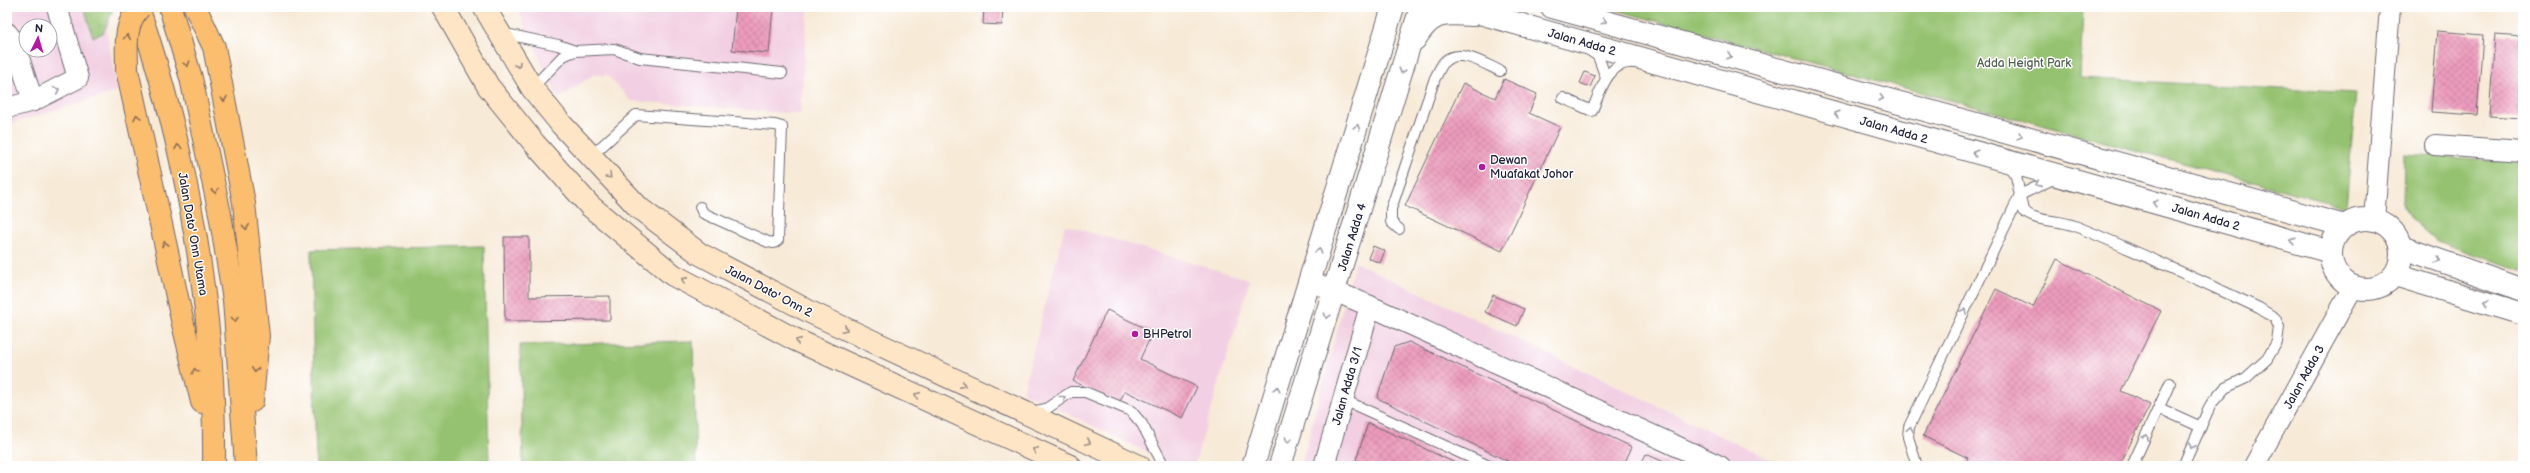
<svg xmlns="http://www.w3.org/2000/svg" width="2530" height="473" font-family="'Balsamiq Sans',sans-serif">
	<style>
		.built { fill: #f2cfe2; fill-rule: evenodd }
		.grass { fill: url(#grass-tufts); stroke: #5c7255 }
		.green { fill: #95c26f; stroke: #5c7255 }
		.building { fill: url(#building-cross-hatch) }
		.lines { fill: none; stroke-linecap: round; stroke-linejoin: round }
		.service-casing { stroke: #6d6872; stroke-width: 12 }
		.minor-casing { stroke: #6d6872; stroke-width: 22 }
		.tertiary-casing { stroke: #6d6872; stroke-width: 24 }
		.secondary-casing { stroke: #6d6872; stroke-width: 24 }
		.primary-casing { stroke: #6d6872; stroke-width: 24 }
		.service { stroke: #fff; stroke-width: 10 }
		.minor { stroke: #fff; stroke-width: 20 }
		.tertiary { stroke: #fff; stroke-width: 22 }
		.secondary { stroke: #fde5c5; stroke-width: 22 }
		.primary { stroke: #fbbd6e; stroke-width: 22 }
		.primary-bridge-casing { stroke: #6d6872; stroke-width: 24; stroke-linecap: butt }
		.primary-bridge { stroke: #fbbd6e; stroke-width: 22 }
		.oneway { stroke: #9c9ca7 }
		.oneway2 { stroke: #8e7054 }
		.oneway3 { stroke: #9a8d87 }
		.poi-dot { fill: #b5179e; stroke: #fff; stroke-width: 1.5 }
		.labels { text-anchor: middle; stroke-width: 3; stroke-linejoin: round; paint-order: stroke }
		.street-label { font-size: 12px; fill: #22223b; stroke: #fff }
		.park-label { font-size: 12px; fill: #506250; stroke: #fff }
		.poi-label { font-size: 12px; fill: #22223b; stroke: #fff; text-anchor: start }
	</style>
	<defs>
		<pattern id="grass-tufts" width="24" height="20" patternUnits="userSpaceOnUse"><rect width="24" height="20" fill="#95c26f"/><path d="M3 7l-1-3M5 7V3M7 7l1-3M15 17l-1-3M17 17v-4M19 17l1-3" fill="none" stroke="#80a661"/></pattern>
		<pattern id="building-cross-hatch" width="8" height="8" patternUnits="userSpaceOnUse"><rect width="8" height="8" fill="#ec9bbc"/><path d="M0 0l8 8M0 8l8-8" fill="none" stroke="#ca85a2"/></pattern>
	</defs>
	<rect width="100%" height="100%" fill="#fff"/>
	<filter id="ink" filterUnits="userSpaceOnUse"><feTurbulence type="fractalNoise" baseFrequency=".025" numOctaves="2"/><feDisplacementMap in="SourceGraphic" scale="8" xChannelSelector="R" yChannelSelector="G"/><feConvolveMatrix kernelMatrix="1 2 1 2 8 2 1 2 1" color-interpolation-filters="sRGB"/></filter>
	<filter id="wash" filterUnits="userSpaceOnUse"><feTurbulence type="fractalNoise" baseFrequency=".012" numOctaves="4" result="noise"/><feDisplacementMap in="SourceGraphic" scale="16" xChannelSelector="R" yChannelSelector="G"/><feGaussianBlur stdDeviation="0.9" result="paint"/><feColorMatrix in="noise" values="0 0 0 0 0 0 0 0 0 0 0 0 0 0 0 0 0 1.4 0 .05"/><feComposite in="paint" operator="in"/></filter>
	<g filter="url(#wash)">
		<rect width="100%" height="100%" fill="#f7ead7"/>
		<!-- built -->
		<g class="built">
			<path d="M7,7H113L107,34L118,91L7,125ZM26,26H50V50H26Z"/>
			<path d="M517,7H808L800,114L631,101L607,75H593L558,99Z"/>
			<path d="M1065,225L1250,280L1194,466H1176L1023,392Z"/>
			<path d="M1355,262L1784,466H1301Z"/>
		</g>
		<!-- grass -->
		<path class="grass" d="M84,7H114L103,33L93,37Z"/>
		<!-- green -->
		<g class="green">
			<path d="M1604,7H2083L2080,78L2356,93L2346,207Z"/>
			<path d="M2404,154L2523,162V271L2436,241L2410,218L2403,203Z"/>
			<path d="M484,246L489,466H316L311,250Z"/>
			<path d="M693,341L696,466H523L520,345Z"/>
		</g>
		<g id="blocks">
			<!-- building -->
			<g class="building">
				<path d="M736,7H773L769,53L732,50Z"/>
				<path d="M984,7H1003L1002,25L983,24Z"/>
				<path d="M2437,31L2483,35L2477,115L2431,112Z"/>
				<path d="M2495,35L2523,37V118L2489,116Z"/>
				<path d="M1585,72L1595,76L1590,87L1580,83Z"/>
				<path d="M1504,79L1537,94L1529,113L1560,127L1502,251L1405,206L1463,83L1495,98Z"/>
				<path d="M504,237H529V297L610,296V320L505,321Z"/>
				<path d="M1373,246L1385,251L1380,263L1368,258Z"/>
				<path d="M2057,259L2161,311L2121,391L2150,405L2119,466H1964L1968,458L1923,436L1996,289L2033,307Z"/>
				<path d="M1493,295L1524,309L1517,326L1485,312Z"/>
				<path d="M1107,310L1153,332L1140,359L1197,387L1182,418L1125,391L1119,403L1073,381Z"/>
				<path d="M1409,342L1632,447L1623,466H1518L1377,398L1394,347Z"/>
				<path d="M1368,423L1393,434L1462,466H1354Z"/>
				<path d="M1646,454L1664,462L1672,466H1640Z"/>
			</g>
		</g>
	</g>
	<g filter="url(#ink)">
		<use href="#blocks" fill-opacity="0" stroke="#6d6872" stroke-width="1"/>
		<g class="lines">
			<!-- service casing -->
			<g class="service-casing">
				<g id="service">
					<path d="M501,33L558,45L575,51"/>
					<path d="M1589,50L1598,56L1606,78"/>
					<path d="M532,88L563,56L575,51L614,49L640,58L782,73"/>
					<path d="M1563,98L1592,111C1600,92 1608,60 1634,63"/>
					<path d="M590,157L636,115L775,125L782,127L778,240L774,243L768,242L703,213L700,207"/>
					<path d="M2008,165L2016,176L2023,211C2039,223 2057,219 2075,226C2137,251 2198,280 2259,308L2275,318L2279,327L2277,342L2267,359L2246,378L2225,388L2211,404L2183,466"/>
					<path d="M1399,229L1391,222V209L1435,78C1438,73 1441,65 1445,61C1460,48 1485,64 1500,71"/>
					<path d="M1344,400L1489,466"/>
					<path d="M2159,408L2201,427"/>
					<path d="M1031,412L1046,409L1071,392H1085L1131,411L1142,424L1164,466"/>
					<path d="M1917,466L1908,437L1909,427L2020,195L2055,178"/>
					<path d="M2132,466L2170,383"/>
				</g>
			</g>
			<!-- minor casing -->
			<g class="minor-casing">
				<g id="minor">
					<path d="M7,33L14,42L33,101"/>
					<path d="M7,108L33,101L78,78L57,7"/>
					<path d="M2435,145L2523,151"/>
					<path d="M2374,220L2390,7"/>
					<path d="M1310,281L1370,306L1720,466"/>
					<path d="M1324,466L1370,306"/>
					<path d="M2254,466L2353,287"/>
				</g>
			</g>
			<!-- tertiary casing -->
			<g class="tertiary-casing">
				<g id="tertiary">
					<path d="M1458,7L2331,252"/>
					<path d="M1552,7L2345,226"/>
					<path d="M1415,39C1432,11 1443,13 1473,15"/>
					<circle cx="2366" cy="254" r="35"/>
					<path d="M2401,247L2523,290"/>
					<path d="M2395,275L2523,314"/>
					<path d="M1253,466L1393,7"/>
					<path d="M1280,466L1421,7"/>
				</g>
			</g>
			<!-- secondary casing -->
			<g class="secondary-casing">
				<g id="secondary">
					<path d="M443,7L488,86L534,143L590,206L673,275L794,339L1070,466"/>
					<path d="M484,7L532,88L561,124L639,208L700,254L812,313L1139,466"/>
				</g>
			</g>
			<!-- primary casing -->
			<g class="primary-casing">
				<g id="primary">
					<path d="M138,7C187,150 216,315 214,466"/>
					<path d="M170,7L191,78L220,214L234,300L246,466"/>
					<path d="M195,7L214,47L244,203L258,336L252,401"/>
					<path d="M127,70L183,324L202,402"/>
				</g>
			</g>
			<!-- service -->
			<use href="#service" class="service"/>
			<!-- minor -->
			<use href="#minor" class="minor"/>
			<!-- tertiary -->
			<use href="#tertiary" class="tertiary"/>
			<!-- secondary -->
			<use href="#secondary" class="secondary"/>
			<!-- primary -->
			<use href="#primary" class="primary"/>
			<!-- primary-bridge casing -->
			<g class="primary-bridge-casing">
				<path id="primary-bridge" d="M127,70C127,47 123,25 140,7"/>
			</g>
			<!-- primary-bridge -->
			<use href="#primary-bridge" class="primary-bridge"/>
		</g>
		<!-- one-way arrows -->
		<defs><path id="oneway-chevron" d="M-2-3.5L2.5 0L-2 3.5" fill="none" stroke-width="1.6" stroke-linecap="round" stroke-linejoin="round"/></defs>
		<g class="oneway">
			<use href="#oneway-chevron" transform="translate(1604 21) rotate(15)"/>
			<use href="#oneway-chevron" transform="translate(1729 56) rotate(15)"/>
			<use href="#oneway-chevron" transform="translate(1402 71) rotate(107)"/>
			<use href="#oneway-chevron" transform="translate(57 90) rotate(-25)"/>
			<use href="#oneway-chevron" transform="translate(1881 98) rotate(15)"/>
			<use href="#oneway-chevron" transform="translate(1837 114) rotate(-164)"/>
			<use href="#oneway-chevron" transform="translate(1357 127) rotate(-73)"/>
			<use href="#oneway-chevron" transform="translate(2020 136) rotate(15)"/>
			<use href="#oneway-chevron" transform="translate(1975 153) rotate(-164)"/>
			<use href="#oneway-chevron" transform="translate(2038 184) rotate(156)"/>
			<use href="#oneway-chevron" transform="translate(2155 203) rotate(-164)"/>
			<use href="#oneway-chevron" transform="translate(2293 241) rotate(-164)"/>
			<use href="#oneway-chevron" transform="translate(1319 251) rotate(-73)"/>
			<use href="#oneway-chevron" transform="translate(2438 260) rotate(20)"/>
			<use href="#oneway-chevron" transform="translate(2486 303) rotate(-163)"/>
			<use href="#oneway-chevron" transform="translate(1964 311) rotate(-64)"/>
			<use href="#oneway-chevron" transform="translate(1327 316) rotate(108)"/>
			<use href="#oneway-chevron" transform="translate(1277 389) rotate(-73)"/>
			<use href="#oneway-chevron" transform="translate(1063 398) rotate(-39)"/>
			<use href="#oneway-chevron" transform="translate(1910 429) rotate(-79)"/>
			<use href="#oneway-chevron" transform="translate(2146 437) rotate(-64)"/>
			<use href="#oneway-chevron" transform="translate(1288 440) rotate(108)"/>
			<use href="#oneway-chevron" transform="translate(2192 446) rotate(115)"/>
		</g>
		<g class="oneway2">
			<use href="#oneway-chevron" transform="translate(127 37) rotate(-85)"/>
			<use href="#oneway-chevron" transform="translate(187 64) rotate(73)"/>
			<use href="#oneway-chevron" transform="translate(224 99) rotate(79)"/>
			<use href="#oneway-chevron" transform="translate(137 117) rotate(-102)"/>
			<use href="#oneway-chevron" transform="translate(178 147) rotate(-101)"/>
			<use href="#oneway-chevron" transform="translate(215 191) rotate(79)"/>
			<use href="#oneway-chevron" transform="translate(246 227) rotate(84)"/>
			<use href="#oneway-chevron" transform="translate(165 244) rotate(-102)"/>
			<use href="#oneway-chevron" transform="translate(235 319) rotate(86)"/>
			<use href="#oneway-chevron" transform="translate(255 370) rotate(96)"/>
			<use href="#oneway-chevron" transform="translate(195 371) rotate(-104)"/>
		</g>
		<g class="oneway3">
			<use href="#oneway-chevron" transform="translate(518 65) rotate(59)"/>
			<use href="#oneway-chevron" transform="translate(609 176) rotate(46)"/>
			<use href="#oneway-chevron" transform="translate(684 280) rotate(-152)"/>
			<use href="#oneway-chevron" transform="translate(845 329) rotate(25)"/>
			<use href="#oneway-chevron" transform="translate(798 341) rotate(-155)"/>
			<use href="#oneway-chevron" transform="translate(963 385) rotate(25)"/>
			<use href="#oneway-chevron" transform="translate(917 395) rotate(-155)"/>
			<use href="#oneway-chevron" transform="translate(1088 442) rotate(25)"/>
			<use href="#oneway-chevron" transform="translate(1035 450) rotate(-155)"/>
		</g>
	</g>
	<!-- markers -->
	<g class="poi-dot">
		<circle cx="1482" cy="167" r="4"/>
		<circle cx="1135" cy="334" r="4"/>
	</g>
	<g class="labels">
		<!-- street labels -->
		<g class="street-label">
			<text transform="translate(1582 42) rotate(16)" y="4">Jalan Adda 2</text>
			<text transform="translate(1894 130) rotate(16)" y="4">Jalan Adda 2</text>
			<text transform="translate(2206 217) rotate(16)" y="4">Jalan Adda 2</text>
			<text transform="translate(193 234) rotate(80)" y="4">Jalan Dato' Onn Utama</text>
			<text transform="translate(1352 237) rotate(-73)" y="4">Jalan Adda 4</text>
			<text transform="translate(769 291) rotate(28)" y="4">Jalan Dato' Onn 2</text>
			<text transform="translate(2304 377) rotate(-61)" y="4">Jalan Adda 3</text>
			<text transform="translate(1347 386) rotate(-74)" y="4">Jalan Adda 3/1</text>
		</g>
		<!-- park labels -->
		<g class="park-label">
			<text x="2024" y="67">Adda Height Park</text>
		</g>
		<!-- poi labels -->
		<g class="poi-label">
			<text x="1490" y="164">Dewan<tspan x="1490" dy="14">Muafakat Johor</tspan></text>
			<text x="1143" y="338">BHPetrol</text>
		</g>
	</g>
	<!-- margin -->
	<rect width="2530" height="473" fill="none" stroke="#fff" stroke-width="24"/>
	<!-- north arrow -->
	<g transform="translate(38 38) rotate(5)"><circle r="19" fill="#ffffff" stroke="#a7a7b1"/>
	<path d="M0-3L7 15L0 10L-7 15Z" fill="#b5179e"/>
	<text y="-6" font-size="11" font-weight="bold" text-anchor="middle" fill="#22223b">N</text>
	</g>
</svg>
